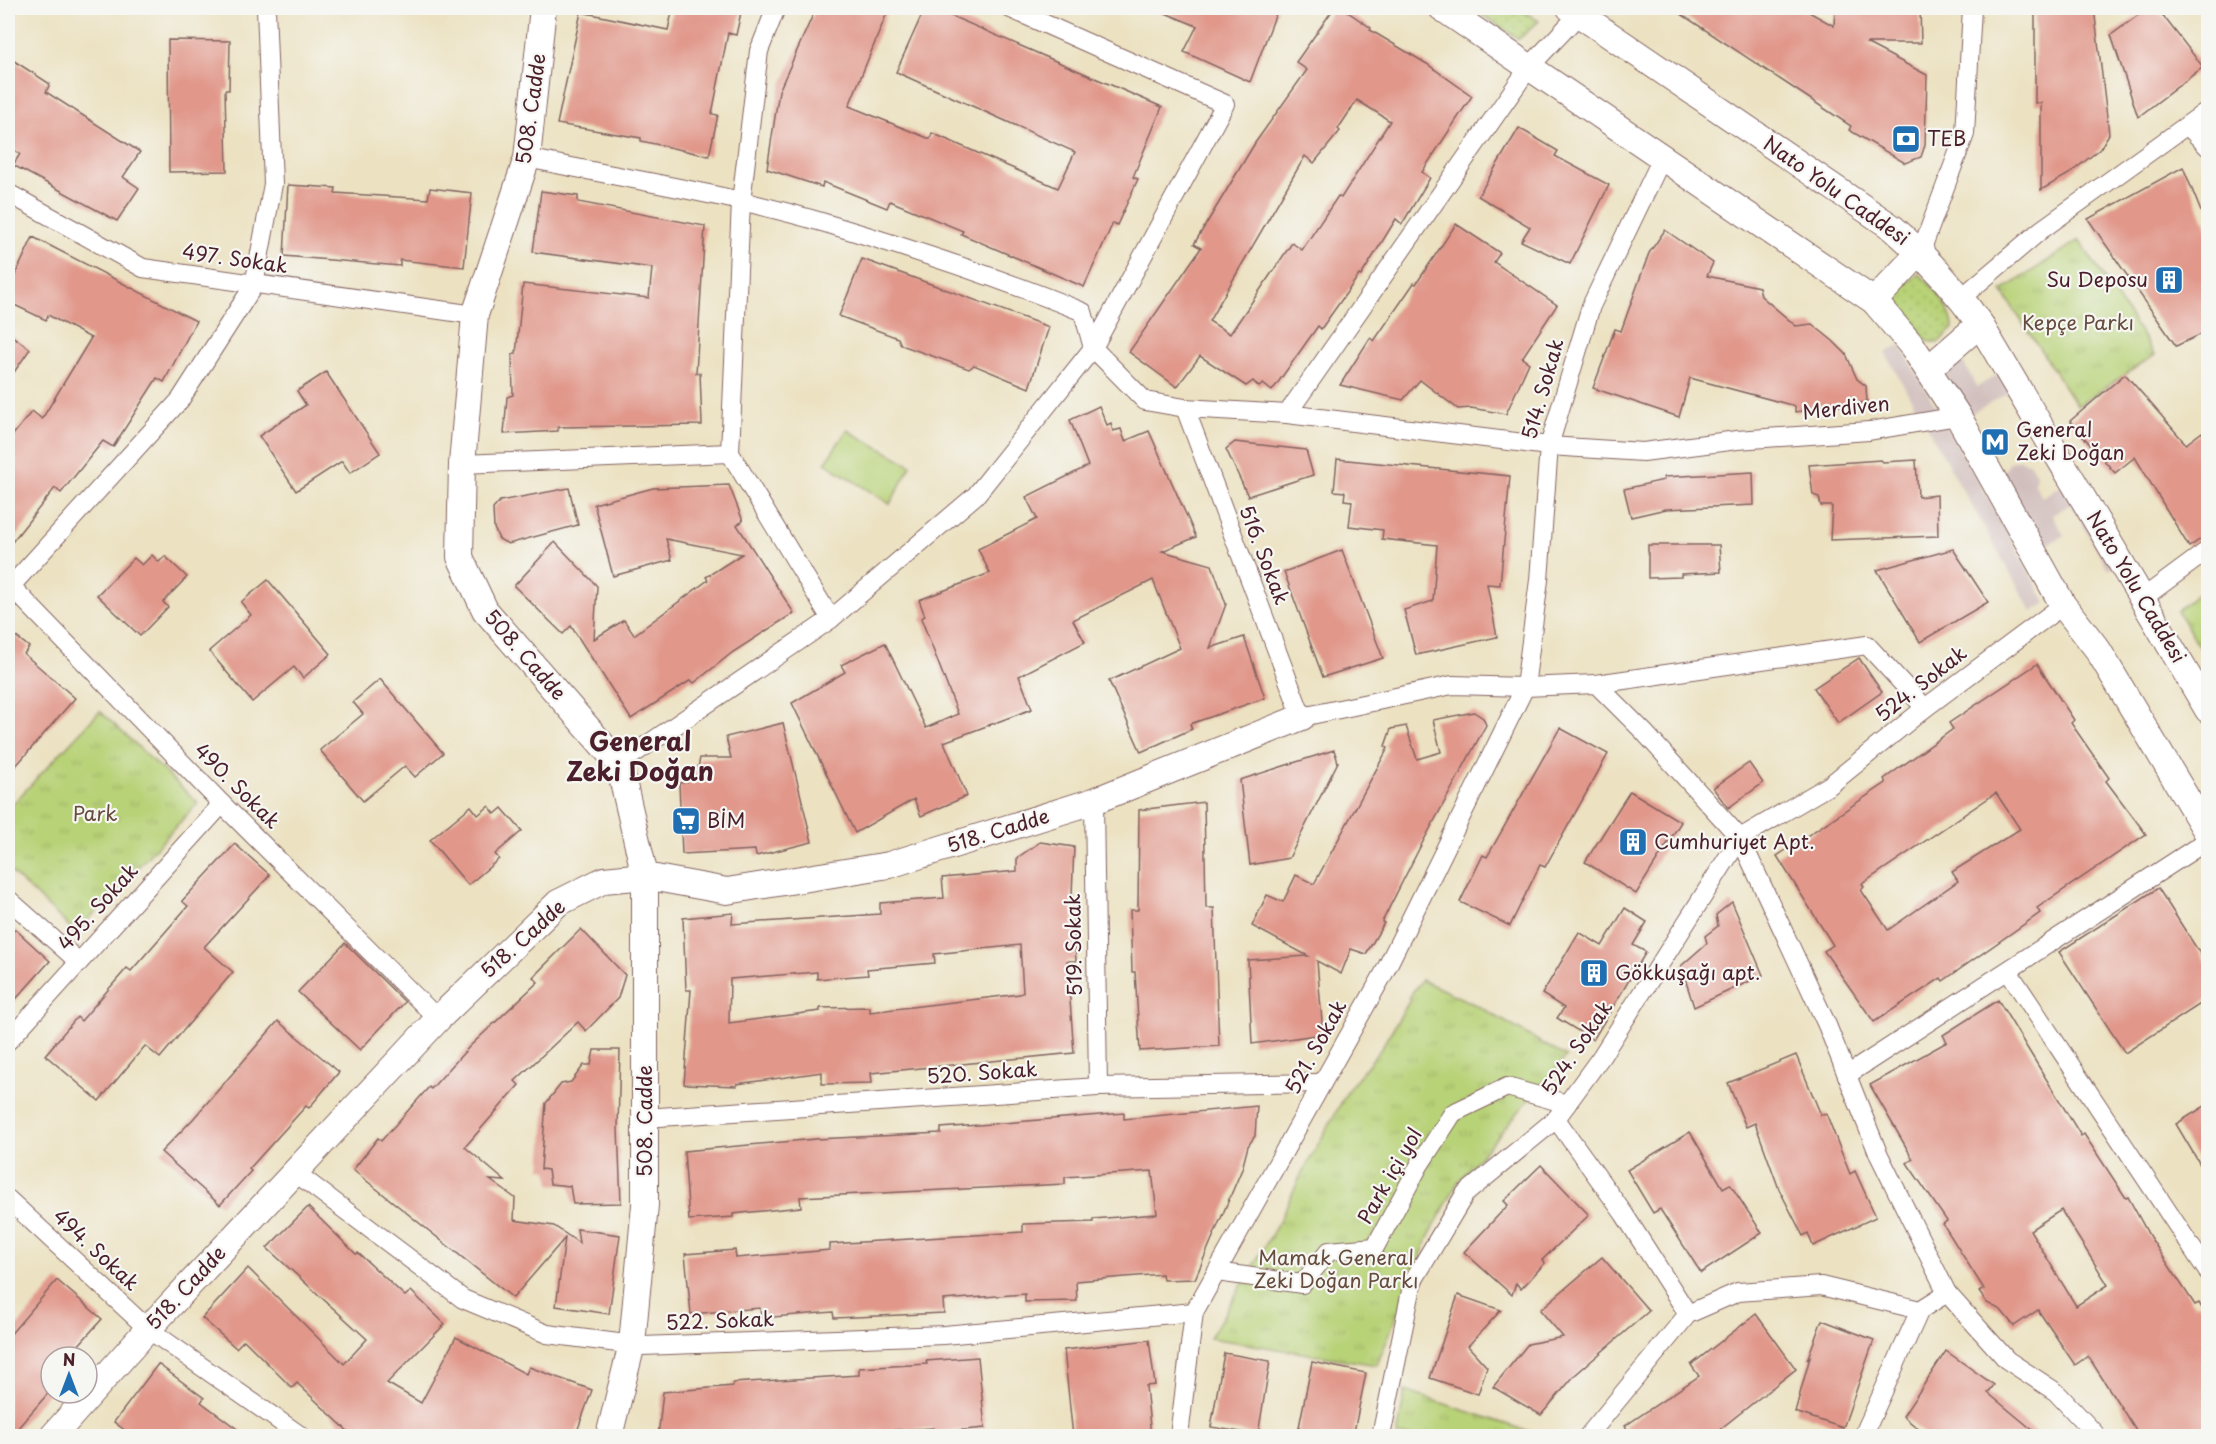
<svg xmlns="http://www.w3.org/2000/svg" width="2216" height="1444" font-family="'Playpen Sans',sans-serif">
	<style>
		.industrial { fill: #d1bfbd; fill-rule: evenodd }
		.grass { fill: url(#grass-dots); stroke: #817851; stroke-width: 1.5 }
		.park { fill: url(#park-tufts); stroke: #817851; stroke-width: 1.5 }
		.pitch { fill: #b8d277; stroke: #817851; stroke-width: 1.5 }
		.building { fill: #e1988b; fill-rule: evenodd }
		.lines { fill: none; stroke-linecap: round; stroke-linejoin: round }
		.street-casing { stroke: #836360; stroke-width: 20 }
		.secondary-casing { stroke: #836360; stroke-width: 28 }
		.street { stroke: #fff; stroke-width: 18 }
		.secondary { stroke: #fff; stroke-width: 26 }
		.labels { text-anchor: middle; stroke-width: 4.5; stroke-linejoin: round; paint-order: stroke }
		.street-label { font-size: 20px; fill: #4a1f2b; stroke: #f6f6f2 }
		.poi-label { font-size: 20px; fill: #4a1f2b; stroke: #f6f6f2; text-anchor: start }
		.park-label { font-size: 20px; fill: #664c3e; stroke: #f6f6f2 }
		.district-label { font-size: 26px; font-weight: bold; fill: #4a1f2b; stroke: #f6f6f2 }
	</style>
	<defs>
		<pattern id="grass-dots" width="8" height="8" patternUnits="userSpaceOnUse" patternTransform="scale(1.5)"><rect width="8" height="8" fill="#b8d277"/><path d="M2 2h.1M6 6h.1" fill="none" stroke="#a0b467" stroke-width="1.8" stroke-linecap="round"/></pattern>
		<pattern id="park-tufts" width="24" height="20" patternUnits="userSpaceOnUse" patternTransform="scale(1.5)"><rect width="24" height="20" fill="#b8d277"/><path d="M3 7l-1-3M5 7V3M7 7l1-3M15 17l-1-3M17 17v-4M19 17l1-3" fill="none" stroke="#a0b467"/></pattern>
	</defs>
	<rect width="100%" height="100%" fill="#f6f6f2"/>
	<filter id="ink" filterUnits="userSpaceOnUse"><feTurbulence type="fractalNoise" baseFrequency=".0167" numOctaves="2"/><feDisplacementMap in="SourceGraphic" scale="12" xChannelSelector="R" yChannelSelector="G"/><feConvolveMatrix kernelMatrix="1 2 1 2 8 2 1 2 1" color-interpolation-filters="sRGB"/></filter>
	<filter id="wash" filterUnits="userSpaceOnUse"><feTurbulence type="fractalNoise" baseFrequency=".008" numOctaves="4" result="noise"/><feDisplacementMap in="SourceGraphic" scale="24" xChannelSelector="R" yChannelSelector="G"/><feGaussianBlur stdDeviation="1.35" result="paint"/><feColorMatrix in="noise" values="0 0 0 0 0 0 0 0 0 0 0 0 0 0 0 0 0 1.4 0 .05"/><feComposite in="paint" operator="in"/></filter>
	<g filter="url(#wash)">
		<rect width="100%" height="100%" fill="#ece2c2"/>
		<!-- industrial -->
		<path class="industrial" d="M1900,345L1937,409L1958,397L1944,372L1963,362L1977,387L1999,374L2122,561L2108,569L2071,504L2052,515L2064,535L2045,546L2033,525L2010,538L2046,603L2032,612L1885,353ZM2008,393L2062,485L2042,497L2035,485L2036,473L2030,464L2020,459L2010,462L2002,475L2021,507L2000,519L1947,427Z"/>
		<!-- grass -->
		<g class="grass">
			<path d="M1471,8H1518L1539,21L1519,39Z"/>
			<path d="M1919,274C1933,285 1953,310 1953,328L1938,343L1927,341L1896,298L1897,291Z"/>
		</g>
		<!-- park -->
		<g class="park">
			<path d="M2079,240L2155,355L2077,406L2002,291Z"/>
			<path d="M2208,585V660L2177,611Z"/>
			<path d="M100,711L198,803L76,933L8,869V809Z"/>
			<path d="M1422,980L1478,1006L1566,1057L1458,1182L1428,1238L1377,1365L1210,1338L1279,1222L1300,1177L1350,1087L1380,1050L1410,1000L1408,998Z"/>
			<path d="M1405,1391L1534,1433L1532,1436H1397Z"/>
		</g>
		<!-- pitch -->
		<path class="pitch" d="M847,430L911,465L890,504L825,463Z"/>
		<g id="blocks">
			<!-- building -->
			<g class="building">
				<path d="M673,8H742L736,35L728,33L712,114L718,115L709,156L641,141V138L557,124L581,12L668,30Z"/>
				<path d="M816,8H889L849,106L930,139L932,133L1058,188L1075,152L896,72L925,8H933L1162,107L1133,177L1138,179L1117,225L1113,223L1084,287L961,234L963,231L890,201L887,208L823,182L822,187L767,169L779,91Z"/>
				<path d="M1153,8H1278L1250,82L1184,52L1197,26Z"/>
				<path d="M1334,8H1342L1371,28L1370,30L1427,64L1472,96L1422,172L1430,178L1402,224L1396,219L1361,276L1359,275L1321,329L1318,326L1272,391L1263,384L1259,387L1253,381L1246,386L1200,356L1177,387L1129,352L1201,248L1194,244L1255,143L1307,70L1296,62ZM1357,100L1390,121L1341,198L1338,196L1302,250L1292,243L1230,334L1209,321L1305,156L1314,163L1340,131L1338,129Z"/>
				<path d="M1672,8H1802L1834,26L1835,8H1920L1921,43H1866L1927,75L1925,145L1921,157L1905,163L1849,130L1851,126Z"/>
				<path d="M2035,8H2094L2109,134L2100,149L2069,174L2041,190V103H2035Z"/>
				<path d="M2148,8H2157L2203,67L2138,117L2111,35Z"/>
				<path d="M168,40L230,41L229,90H225L227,171L169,172Z"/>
				<path d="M8,57L50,84L46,92L140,152L123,177L139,188L117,221L13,165L20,154L8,146Z"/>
				<path d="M1519,128L1558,151L1555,156L1609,185L1570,264L1521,241L1530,227L1478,196Z"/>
				<path d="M2183,167L2208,229V331L2176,346L2088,219Z"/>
				<path d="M288,185L336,188L335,193L428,199L430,188L472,193L464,267L400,260V266L284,256Z"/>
				<path d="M541,191L578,196V202L705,226L696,373H700L702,425L558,427V431L504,434L507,397L513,395L512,354H516L523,284L649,298L652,268L533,252Z"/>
				<path d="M1456,224L1500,253L1494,262L1557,305L1522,358L1529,363L1506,414L1471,408L1458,409L1420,380L1403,400L1340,385L1370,338L1374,341L1414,283L1416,284Z"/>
				<path d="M1665,230L1713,263L1707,276L1759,287L1761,296L1796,326L1812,324L1833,341L1846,354L1857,379L1866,386L1867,402L1795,412V406L1690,378L1679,417L1593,388L1615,329L1621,331L1649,253Z"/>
				<path d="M33,237L196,321L164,382L157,378L113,447L103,441L61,493L55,488L8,547V441L32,411L42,419L91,338L48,315L46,320L8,302V290Z"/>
				<path d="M862,259L1049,327L1029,388L974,365L969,369L901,345L898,338L839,316Z"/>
				<path d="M8,333L30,349L8,381Z"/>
				<path d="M326,372L380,453L350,473L342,461L296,491L259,436L306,405L297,391Z"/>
				<path d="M2125,374L2186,444L2202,432L2208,442V534L2189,547L2135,457L2115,473L2070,421Z"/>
				<path d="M1099,406L1107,425L1111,423L1113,431L1121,429L1125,441L1149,431L1196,537L1162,551L1212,565L1226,604L1210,648L1244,637L1265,698L1190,724L1192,729L1141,752L1109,681L1180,648L1153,580L1073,620L1085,642L1019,676L1032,709L944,742L967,796L921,816L914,799L855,833L792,703L845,672L841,665L885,643L926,728L958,714L921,618L925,616L919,600L990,573L978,549L1037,519L1026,497L1088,466L1070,420Z"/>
				<path d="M1235,442L1306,450L1313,475L1248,496L1226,449Z"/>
				<path d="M1337,459L1510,476L1500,585L1487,584L1497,637L1416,655L1404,610L1433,601L1437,545L1382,539L1383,530L1349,526L1352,501L1344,500L1345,492L1334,491Z"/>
				<path d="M1881,460L1883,462L1916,460L1918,497L1937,495L1938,536L1830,540L1832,506H1821L1819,497L1813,495L1809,465Z"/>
				<path d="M1753,472L1754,505L1666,509L1631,517L1624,489L1664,480V477Z"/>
				<path d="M729,485L743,521L737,525L794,613L733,652L694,683L691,680L631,719L571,626L563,634L514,586L555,542L597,586L594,639L624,620L634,635L708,580L706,577L742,554L666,539L672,560L613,576L594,504L653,488Z"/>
				<path d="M569,488L578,525L508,544L499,539L494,528L493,509L500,501Z"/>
				<path d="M1648,545H1719L1721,572L1681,574V577L1648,578Z"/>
				<path d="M1953,549L1988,602L1920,642L1877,570Z"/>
				<path d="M1342,550L1383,658L1323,677L1284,572Z"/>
				<path d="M152,555L159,562L165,556L187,577L163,602L168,607L140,636L97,595L134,558L142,565Z"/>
				<path d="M268,580L331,654L303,678L294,667L252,702L209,651L251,615L241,602Z"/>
				<path d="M8,630L29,647L24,654L75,698L8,775Z"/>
				<path d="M1859,658L1882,692L1838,723L1814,688Z"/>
				<path d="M2037,664L2074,720L2071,723L2109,778L2106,781L2146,834L2037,908L2040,913L1943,981L1941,978L1874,1022L1824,951L1833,945L1777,856L1886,783L1884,779L1953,729L1949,723ZM1996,793L2020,829L1952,872L1958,881L1888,930L1861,890L1864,887L1862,884Z"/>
				<path d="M380,679L443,753L415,777L405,766L363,801L320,750L363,714L353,702Z"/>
				<path d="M1474,712L1483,718L1486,725L1418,851L1382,922L1384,923L1366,954L1351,949L1341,974L1317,961L1323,1034L1252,1044L1248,960L1308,956L1252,926L1267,895L1283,902L1296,875L1314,884L1388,748L1385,746L1391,729L1406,726L1417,759L1441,752L1433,720Z"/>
				<path d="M783,723L812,842L756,856L755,850L682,854L679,783L687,782V767L698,768L700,758H731L726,737Z"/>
				<path d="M1560,728L1608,754L1545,867L1540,865L1510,926L1460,902L1483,855L1487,857Z"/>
				<path d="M1334,750L1338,762L1289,858L1250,865L1240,780Z"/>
				<path d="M1749,763L1763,783L1728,808L1713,788Z"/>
				<path d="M1630,791L1681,822L1636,894L1585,862Z"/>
				<path d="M1204,802L1206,908H1214L1219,1046L1140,1051L1135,972H1132L1130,910H1138L1139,810Z"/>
				<path d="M471,806L478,815L489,806L495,814L502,808L522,831L495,854L499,859L468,885L430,840Z"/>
				<path d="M1040,842L1074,847L1072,895L1076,961H1067L1074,1053L871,1073L872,1083L822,1084V1072L737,1084V1086L684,1084L691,990H686L683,918L733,913L732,924L880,914V903L944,898L942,878L1017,871V858ZM1020,945L1023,992L1020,994L870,1012V1007L820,1008V1011L729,1023L730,979L817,972V979L868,975L867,969L935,963L934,954Z"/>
				<path d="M235,844L270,875L204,947L233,972L160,1058L145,1046L99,1101L45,1055L77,1017L81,1021L127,968L131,971L188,906L182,901Z"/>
				<path d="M2158,888L2208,966V999L2125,1053L2059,952Z"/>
				<path d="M1732,902L1763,975L1694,1007L1681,966L1707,943L1705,936L1718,926L1716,915Z"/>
				<path d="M1625,908L1647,922L1633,945L1646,952L1593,1040L1557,1018L1564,1008L1542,994L1579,932L1602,946Z"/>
				<path d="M15,929L50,961L8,1008V938Z"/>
				<path d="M581,929L625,975L618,998L586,1031L578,1022L515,1081L519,1085L465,1147L505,1181L490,1180L515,1198L514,1220L554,1226L579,1243L577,1229L620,1235L609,1314L556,1306L565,1238L513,1298L353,1170L378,1138L381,1141L429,1087L431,1089L469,1047L538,982L533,977Z"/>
				<path d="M345,943L405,1002L360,1050L298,992Z"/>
				<path d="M1998,1000L2081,1136L2084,1134L2126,1198L2128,1197L2150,1237L2195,1305L2199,1303L2208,1318V1437H2140L2088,1356L2075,1365L2038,1310L2014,1326L2001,1310L1987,1303L1979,1292L1984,1289L1943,1224L1947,1221L1907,1163L1913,1159L1870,1085L1947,1042L1943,1035ZM2061,1210L2108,1285L2076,1306L2030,1230Z"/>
				<path d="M278,1021L339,1072L309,1108L306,1106L249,1169L251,1171L220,1205L161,1152L193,1119Z"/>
				<path d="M594,1050H620L618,1129L621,1203L573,1204L570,1186L550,1184L548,1170L541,1169L546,1103L561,1084L571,1082L584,1065H591Z"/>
				<path d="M1796,1055L1821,1115L1826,1113L1850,1174L1855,1171L1876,1217L1813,1246L1808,1233L1803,1236L1779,1189L1755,1123L1746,1127L1728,1083Z"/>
				<path d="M2208,1104V1178L2176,1124Z"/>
				<path d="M1257,1106L1255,1136L1248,1146L1242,1169L1195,1279L1163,1280L1162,1274L1076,1281L1077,1301L1025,1302V1294L943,1300L944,1313L834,1318L833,1312L761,1318L760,1308L691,1314L685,1254L735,1250L736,1258L830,1250V1244L1023,1232V1224L1093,1222V1219L1157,1214L1152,1171L1065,1177V1184L800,1197L801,1207L733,1214V1217L689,1220L684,1151L816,1139L941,1133V1128L1076,1117L1124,1113V1119Z"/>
				<path d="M1690,1132L1723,1188L1730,1184L1762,1233L1701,1273L1660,1209L1653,1213L1627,1170Z"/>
				<path d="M1541,1165L1589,1215L1542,1260L1545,1263L1521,1289L1516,1283L1512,1295L1464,1252L1508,1205L1504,1201Z"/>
				<path d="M308,1207L356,1254L358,1253L405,1296L411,1291L445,1324L387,1383L421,1403L456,1337L526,1374L529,1367L592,1390L575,1437H354L297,1383L292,1388L244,1340L236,1348L202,1318L248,1268L344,1364L367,1339L267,1248Z"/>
				<path d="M1602,1257L1649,1311L1575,1375L1541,1415L1493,1387L1528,1344L1563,1337L1540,1310Z"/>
				<path d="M57,1280L102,1319L68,1357H51V1390L10,1437H8V1337Z"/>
				<path d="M1458,1295L1501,1310L1468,1346L1487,1367L1478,1394L1430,1378Z"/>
				<path d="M1756,1314L1796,1369L1710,1437H1632L1625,1426L1699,1376L1691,1365Z"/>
				<path d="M1822,1320L1874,1340L1843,1428L1795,1412L1810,1357L1807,1360Z"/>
				<path d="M1149,1340L1155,1385L1146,1386L1151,1437H1073L1064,1350Z"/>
				<path d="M1946,1351L1994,1385L1988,1393L2041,1437H1928L1903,1416Z"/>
				<path d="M1224,1353L1270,1361L1258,1435L1211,1427Z"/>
				<path d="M978,1357L985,1428L933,1433V1428L846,1433V1435L829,1437H658L663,1392L733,1386V1383L859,1375V1368L927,1364L926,1361Z"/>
				<path d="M1312,1362L1366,1373L1353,1437H1297Z"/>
				<path d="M158,1364L204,1398L201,1402L248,1437H134L114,1422Z"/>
			</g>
		</g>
	</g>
	<g filter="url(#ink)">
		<use href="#blocks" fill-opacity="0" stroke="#836360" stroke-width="1.5"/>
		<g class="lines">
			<!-- street casing -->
			<g class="street-casing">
				<g id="street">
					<path d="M776,8L759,51L741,202L730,453L831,619"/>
					<path d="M2188,126L2208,147"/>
					<path d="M527,158C626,179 728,194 825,223C912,249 1000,278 1083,312L1093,348L1145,401L1185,408L1287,414L1549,446L1643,452L1737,440L1869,431L1958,416"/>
					<path d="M8,193L143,268L475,315"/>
					<path d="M1921,251L1965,134L1972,8"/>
					<path d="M1961,298L2041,230L2208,110"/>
					<path d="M1185,408L1302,717L1452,685L1525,687L1596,684L1644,732L1740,838L1827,1025L1878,1153L1947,1293"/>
					<path d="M1287,414L1530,66L1585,8"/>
					<path d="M462,464L730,453"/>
					<path d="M8,583L222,804L438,1019"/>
					<path d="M11,586L180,400L254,285L273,184L266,8"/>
					<path d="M2143,598L2208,550"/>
					<path d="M1596,684L1867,645L1925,708"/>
					<path d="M619,764L831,619L976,495L1093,348L1225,104L1009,8"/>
					<path d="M1094,801L1098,1087"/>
					<path d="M8,899L79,962"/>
					<path d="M2008,971L2208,1272"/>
					<path d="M8,1041L222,804"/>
					<path d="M1847,1075L2208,840"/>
					<path d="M645,1118L1098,1087L1322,1083"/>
					<path d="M1556,1119L1624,1214L1688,1314"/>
					<path d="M296,1173L463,1299L547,1334L642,1346L944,1335L1194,1312"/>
					<path d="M8,1199L148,1329L301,1436"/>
					<path d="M1217,1272L1302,1284L1329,1251L1375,1247L1420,1164L1453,1113L1507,1087L1567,1104"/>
					<path d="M1179,1436L1194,1312L1384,973L1525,687L1539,580L1549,446L1591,306L1663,156"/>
					<path d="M1381,1436L1413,1281L1465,1194L1556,1119L1601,1057L1740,838L1830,785L1925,708L2063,605"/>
					<path d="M1588,1436L1688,1314L1738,1292L1821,1286L1920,1310L1947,1293L2007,1360L2056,1392L2097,1436"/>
					<path d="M1863,1436L1920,1310"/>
				</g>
			</g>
			<!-- secondary casing -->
			<g class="secondary-casing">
				<g id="secondary">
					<path d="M543,8L527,158L475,315L462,464L460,557L485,610L619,764L645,876V1205L632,1344L609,1436"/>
					<path d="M1442,8L1874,301L1913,347L1958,416L2063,605L2098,650L2208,834"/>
					<path d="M1570,8L1893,228C1926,257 1955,289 1980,324L2208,710"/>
					<path d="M1874,301L1921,251"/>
					<path d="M1928,369L1980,324"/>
					<path d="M53,1436L148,1329L438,1019L558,903L604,880L645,876L727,891L889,865L1094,801L1302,717"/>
				</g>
			</g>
			<!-- street -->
			<use href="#street" class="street"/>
			<!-- secondary -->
			<use href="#secondary" class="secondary"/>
		</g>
	</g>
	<!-- icons -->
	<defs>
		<g id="bank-square" transform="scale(1.5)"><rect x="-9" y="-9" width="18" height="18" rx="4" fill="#1f6fb2" stroke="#f6f6f2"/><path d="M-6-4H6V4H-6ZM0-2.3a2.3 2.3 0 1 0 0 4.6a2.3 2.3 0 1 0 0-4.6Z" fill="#fff"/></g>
		<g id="building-square" transform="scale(1.5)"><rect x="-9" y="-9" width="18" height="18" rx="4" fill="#1f6fb2" stroke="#f6f6f2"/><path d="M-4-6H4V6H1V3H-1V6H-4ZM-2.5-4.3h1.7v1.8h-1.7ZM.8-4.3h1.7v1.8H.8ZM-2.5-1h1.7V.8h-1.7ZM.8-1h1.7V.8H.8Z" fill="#fff"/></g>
		<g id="metro-square" transform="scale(1.5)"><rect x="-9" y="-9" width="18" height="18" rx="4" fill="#1f6fb2" stroke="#f6f6f2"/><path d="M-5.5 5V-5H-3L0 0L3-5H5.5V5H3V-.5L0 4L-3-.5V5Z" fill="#fff"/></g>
		<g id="supermarket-square" transform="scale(1.5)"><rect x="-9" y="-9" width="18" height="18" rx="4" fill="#1f6fb2" stroke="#f6f6f2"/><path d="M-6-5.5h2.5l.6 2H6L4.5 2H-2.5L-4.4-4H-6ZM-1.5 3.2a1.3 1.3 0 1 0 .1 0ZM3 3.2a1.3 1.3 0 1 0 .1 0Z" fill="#fff"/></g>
	</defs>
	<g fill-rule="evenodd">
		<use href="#bank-square" x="1906" y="139"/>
		<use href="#building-square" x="2169" y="280"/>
		<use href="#metro-square" x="1995" y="442"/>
		<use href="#supermarket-square" x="686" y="821"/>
		<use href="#building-square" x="1633" y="842"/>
		<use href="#building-square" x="1594" y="973"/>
	</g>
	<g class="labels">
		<!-- street labels -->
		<g class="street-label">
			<text transform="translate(531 109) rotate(-82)" y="7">508. Cadde</text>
			<text transform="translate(1836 191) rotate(35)" y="7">Nato Yolu Caddesi</text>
			<text transform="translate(235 259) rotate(8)" y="7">497. Sokak</text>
			<text transform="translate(1543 389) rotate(-74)" y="7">514. Sokak</text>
			<text transform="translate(1846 408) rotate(-6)" y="7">Merdiven</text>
			<text transform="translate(1264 555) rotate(69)" y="7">516. Sokak</text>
			<text transform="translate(2136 587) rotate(59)" y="7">Nato Yolu Caddesi</text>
			<text transform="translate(525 655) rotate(49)" y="7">508. Cadde</text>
			<text transform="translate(1921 684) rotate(-38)" y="7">524. Sokak</text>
			<text transform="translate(237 786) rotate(45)" y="7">490. Sokak</text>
			<text transform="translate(998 831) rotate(-17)" y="7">518. Cadde</text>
			<text transform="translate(98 907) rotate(-48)" y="7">495. Sokak</text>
			<text transform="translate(523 939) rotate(-42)" y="7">518. Cadde</text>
			<text transform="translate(1074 945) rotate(-91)" y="7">519. Sokak</text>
			<text transform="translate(1316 1047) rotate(-61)" y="7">521. Sokak</text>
			<text transform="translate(1577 1048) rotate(-56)" y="7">524. Sokak</text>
			<text transform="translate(982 1073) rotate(-4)" y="7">520. Sokak</text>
			<text transform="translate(645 1121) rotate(-90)" y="7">508. Cadde</text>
			<text transform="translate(1390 1176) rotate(-60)" y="7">Park içi yol</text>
			<text transform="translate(96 1250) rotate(43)" y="7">494. Sokak</text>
			<text transform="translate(186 1288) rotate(-47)" y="7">518. Cadde</text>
			<text transform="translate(720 1321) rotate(-2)" y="7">522. Sokak</text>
		</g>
		<!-- poi labels -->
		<g class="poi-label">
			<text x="1927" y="146">TEB</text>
			<text x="2148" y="287" text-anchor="end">Su Deposu</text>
			<text x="2016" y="437">General<tspan x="2016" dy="23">Zeki Doğan</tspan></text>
			<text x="707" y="828">BİM</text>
			<text x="1654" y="849">Cumhuriyet Apt.</text>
			<text x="1615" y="980">Gökkuşağı apt.</text>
		</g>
		<!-- park labels -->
		<g class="park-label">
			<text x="2078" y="330">Kepçe Parkı</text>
			<text x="95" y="821">Park</text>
			<text x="1336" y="1265">Mamak General<tspan x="1336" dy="23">Zeki Doğan Parkı</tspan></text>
		</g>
		<!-- district labels -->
		<g class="district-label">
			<text x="640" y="751">General<tspan x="640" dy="30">Zeki Doğan</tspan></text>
		</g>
	</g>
	<!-- margin -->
	<rect width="2216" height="1444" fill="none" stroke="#f6f6f2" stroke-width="30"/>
	<!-- north arrow -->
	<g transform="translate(69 1375)"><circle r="28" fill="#f6f6f2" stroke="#b1a0a2" stroke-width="1.5"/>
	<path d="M0-4.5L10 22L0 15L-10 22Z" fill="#1f6fb2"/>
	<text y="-9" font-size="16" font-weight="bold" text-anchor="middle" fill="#4a1f2b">N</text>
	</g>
</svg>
